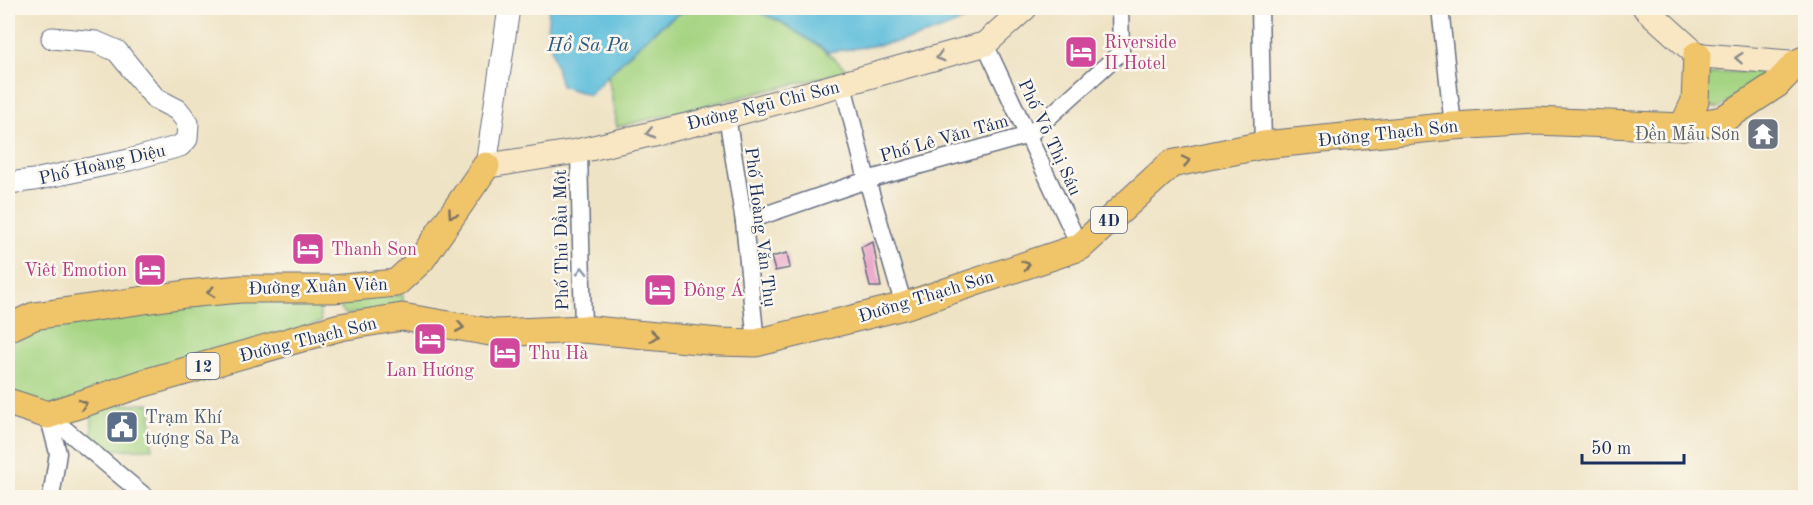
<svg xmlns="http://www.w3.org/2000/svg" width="1813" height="505" font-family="'Old Standard TT',serif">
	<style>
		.green { fill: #a5d482; stroke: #608270; stroke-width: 1.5 }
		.water { fill: #5dbedb; stroke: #3c769c; stroke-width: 1.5 }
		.building { fill: #e89ac4 }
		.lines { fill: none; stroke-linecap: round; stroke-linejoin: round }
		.minor-casing { stroke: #656e82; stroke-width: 19 }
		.tertiary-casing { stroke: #656e82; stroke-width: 23 }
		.secondary-casing { stroke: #656e82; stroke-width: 26 }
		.primary-casing { stroke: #656e82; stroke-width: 29 }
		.minor { stroke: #fff; stroke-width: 16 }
		.tertiary { stroke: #fff; stroke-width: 21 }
		.secondary { stroke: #f9e7c3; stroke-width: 24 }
		.primary { stroke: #f0c469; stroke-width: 27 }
		.oneway { stroke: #8a8b90 }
		.oneway2 { stroke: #7b7263 }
		.oneway3 { stroke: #8d97ae }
		.labels { text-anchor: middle; stroke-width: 5; stroke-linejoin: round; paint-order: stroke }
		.shield { fill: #fbf7ec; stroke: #5e6b89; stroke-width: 1.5 }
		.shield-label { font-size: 16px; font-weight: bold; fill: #1b2f5e }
		.hotel-label { font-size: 18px; fill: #b23c85; stroke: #fbf7ec; text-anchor: start }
		.street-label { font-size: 18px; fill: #1b2f5e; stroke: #fbf7ec }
		.worship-label { font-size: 18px; fill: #5b616d; stroke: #fbf7ec; text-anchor: end }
		.service-label { font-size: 18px; fill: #4e5e75; stroke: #fbf7ec; text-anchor: start }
		.water-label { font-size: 20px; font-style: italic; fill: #2f5a84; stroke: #fbf7ec }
	</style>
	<rect width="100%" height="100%" fill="#fbf7ec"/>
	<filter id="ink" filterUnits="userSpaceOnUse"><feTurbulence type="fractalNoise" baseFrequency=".0167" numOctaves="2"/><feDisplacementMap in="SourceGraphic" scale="12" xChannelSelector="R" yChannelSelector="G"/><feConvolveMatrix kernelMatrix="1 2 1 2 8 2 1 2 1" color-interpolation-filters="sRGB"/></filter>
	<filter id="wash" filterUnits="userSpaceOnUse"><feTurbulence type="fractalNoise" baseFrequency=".008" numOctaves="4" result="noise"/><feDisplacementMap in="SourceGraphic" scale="24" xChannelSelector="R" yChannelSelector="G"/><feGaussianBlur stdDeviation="1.35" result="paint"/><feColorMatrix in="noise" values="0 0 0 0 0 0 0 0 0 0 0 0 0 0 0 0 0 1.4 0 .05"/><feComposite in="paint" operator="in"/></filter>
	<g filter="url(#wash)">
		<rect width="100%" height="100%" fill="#efe3c5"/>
		<!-- green -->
		<g class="green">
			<path d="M689,8C705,8 737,4 750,8C782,17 825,49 848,71L617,127L608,76C634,49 656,26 689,8Z"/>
			<path d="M1758,71L1770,73L1719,108L1710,106L1702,93L1706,78L1713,73Z"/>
			<path d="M247,295L318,300L321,322L47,408L8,394V336L38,321Z"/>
			<path d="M403,295V311L345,314L337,304L347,296Z"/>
			<path d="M151,404L152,449L92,450V405Z"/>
		</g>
		<!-- water -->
		<g class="water">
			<path d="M549,8H689C649,29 621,63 589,95L561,86L547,32Z"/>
			<path d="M749,8H983C938,40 881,45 828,52L779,21Z"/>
		</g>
		<g id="blocks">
			<!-- building -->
			<g class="building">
				<path d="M873,242L881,287H870L861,247Z"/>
				<path d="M787,253L790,268L775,271L771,257Z"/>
			</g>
		</g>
	</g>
	<g filter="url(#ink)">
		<use href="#blocks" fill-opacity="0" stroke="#656e82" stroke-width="1.5"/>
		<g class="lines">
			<!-- minor casing -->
			<g class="minor-casing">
				<g id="minor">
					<path d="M1260,8L1263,145"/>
					<path d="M1440,8L1453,126"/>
					<path d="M985,44L1080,247"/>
					<path d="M843,85L867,180L904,306"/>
					<path d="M727,116L744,222L756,343"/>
					<path d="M579,151L583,329"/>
					<path d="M744,222L867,180L1029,135L1121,52L1120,8"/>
					<path d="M48,415L147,498"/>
					<path d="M48,415L58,453L51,498"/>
				</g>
			</g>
			<!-- tertiary casing -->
			<g class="tertiary-casing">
				<g id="tertiary">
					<path d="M486,166L509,8"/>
					<path d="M8,183L34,180L129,160L180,146L187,139L188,123L178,110L155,98L117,51L96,42L52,38"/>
				</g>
			</g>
			<!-- secondary casing -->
			<g class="secondary-casing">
				<g id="secondary">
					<path d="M1645,8L1697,55L1797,63"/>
					<path d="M486,166L579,151L727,116L985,44L1025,8"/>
				</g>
			</g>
			<!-- primary casing -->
			<g class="primary-casing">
				<g id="primary">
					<path d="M1683,127L1695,101L1697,55"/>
					<path d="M8,328L34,316L186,294L241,289H333L396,283L421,260L486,166"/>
					<path d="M8,402L48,415L144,383L340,327L402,317L496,333L583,329L719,342L756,343L904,306L1080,247L1171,164L1263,145L1453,126L1535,121L1683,127L1722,120L1777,84L1797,63L1806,59"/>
				</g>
			</g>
			<!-- minor -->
			<use href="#minor" class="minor"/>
			<!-- tertiary -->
			<use href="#tertiary" class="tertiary"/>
			<!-- secondary -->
			<use href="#secondary" class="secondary"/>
			<!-- primary -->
			<use href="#primary" class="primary"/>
		</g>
		<!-- one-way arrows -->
		<defs><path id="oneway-chevron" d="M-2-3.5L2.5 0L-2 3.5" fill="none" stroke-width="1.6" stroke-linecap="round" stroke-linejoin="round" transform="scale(1.5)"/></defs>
		<g class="oneway">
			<use href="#oneway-chevron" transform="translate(940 57) rotate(164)"/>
			<use href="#oneway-chevron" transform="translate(1739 58) rotate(-176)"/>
			<use href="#oneway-chevron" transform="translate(650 133) rotate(167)"/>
		</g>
		<g class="oneway2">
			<use href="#oneway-chevron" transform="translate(1186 161) rotate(-12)"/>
			<use href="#oneway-chevron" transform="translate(452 214) rotate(125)"/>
			<use href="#oneway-chevron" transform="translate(1026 265) rotate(-19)"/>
			<use href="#oneway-chevron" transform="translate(211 292) rotate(174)"/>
			<use href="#oneway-chevron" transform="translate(460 327) rotate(10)"/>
			<use href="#oneway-chevron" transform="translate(654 336) rotate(5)"/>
			<use href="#oneway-chevron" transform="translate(83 404) rotate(-18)"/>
		</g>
		<use class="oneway3" href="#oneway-chevron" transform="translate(582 271) rotate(-91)"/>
	</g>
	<!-- icons -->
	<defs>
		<g id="hotel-square" transform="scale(1.725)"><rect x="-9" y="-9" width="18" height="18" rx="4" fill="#d1479c" stroke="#fbf7ec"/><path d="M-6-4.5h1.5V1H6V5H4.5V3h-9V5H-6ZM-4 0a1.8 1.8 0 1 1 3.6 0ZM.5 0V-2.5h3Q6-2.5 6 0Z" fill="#fff"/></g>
		<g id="temple-square" transform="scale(1.725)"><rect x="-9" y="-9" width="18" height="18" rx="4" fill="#6b7280" stroke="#fbf7ec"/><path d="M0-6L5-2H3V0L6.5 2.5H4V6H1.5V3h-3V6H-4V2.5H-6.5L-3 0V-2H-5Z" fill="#fff"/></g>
		<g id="civic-square" transform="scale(1.725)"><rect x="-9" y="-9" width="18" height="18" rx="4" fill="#5c6f8a" stroke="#fbf7ec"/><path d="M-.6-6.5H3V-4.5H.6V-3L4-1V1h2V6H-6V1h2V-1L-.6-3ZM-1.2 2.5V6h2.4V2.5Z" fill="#fff"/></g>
	</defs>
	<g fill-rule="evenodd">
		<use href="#hotel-square" x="1081" y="52"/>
		<use href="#temple-square" x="1763" y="134"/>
		<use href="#hotel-square" x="308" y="249"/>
		<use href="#hotel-square" x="150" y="270"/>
		<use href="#hotel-square" x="660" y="290"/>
		<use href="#hotel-square" x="430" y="339"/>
		<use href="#hotel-square" x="505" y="353"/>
		<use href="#civic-square" x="122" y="427"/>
	</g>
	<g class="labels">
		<!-- shield labels -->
		<g class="shield">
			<rect x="1091" y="207" width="36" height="26" rx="4.5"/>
			<rect x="186.5" y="353" width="33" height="26" rx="4.5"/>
		</g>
		<g class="shield-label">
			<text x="1109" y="226">4D</text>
			<text x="203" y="372">12</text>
		</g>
		<!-- hotel labels -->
		<g class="hotel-label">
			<text x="1104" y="48">Riverside<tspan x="1104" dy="21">II Hotel</tspan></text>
			<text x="331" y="255">Thanh Son</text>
			<text x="127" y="276" text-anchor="end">Viêt Emotion</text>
			<text x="683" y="296">Đông Á</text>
			<text x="528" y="359">Thu Hà</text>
			<text x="430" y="376" text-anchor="middle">Lan Hương</text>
		</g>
		<!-- street labels -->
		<g class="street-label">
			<text transform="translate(763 105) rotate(-14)" y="6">Đường Ngũ Chỉ Sơn</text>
			<text transform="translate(1388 133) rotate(-6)" y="6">Đường Thạch Sơn</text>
			<text transform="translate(1050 137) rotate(65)" y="6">Phố Võ Thị Sáu</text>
			<text transform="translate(944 138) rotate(-16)" y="6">Phố Lê Văn Tám</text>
			<text transform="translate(102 164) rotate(-13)" y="6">Phố Hoàng Diệu</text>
			<text transform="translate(761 227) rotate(83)" y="6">Phố Hoàng Văn Thụ</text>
			<text transform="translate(561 240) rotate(-91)" y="6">Phố Thủ Dầu Một</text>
			<text transform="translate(318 286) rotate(-2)" y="6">Đường Xuân Viên</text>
			<text transform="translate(926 296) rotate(-17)" y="6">Đường Thạch Sơn</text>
			<text transform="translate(308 339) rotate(-14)" y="6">Đường Thạch Sơn</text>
		</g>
		<!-- worship labels -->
		<g class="worship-label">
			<text x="1740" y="140">Đền Mẫu Sơn</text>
		</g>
		<!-- service labels -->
		<g class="service-label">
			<text x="145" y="423">Trạm Khí<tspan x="145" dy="21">tượng Sa Pa</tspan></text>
		</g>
		<!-- water labels -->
		<g class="water-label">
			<text x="588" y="51">Hồ Sa Pa</text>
		</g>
	</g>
	<!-- margin -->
	<rect width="1813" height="505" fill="none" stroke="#fbf7ec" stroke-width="30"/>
	<!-- scale -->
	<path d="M1582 454v9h102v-9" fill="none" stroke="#1b2f5e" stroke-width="3"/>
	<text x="1591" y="454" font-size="18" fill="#1b2f5e" stroke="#fbf7ec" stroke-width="4.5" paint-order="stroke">50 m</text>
</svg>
